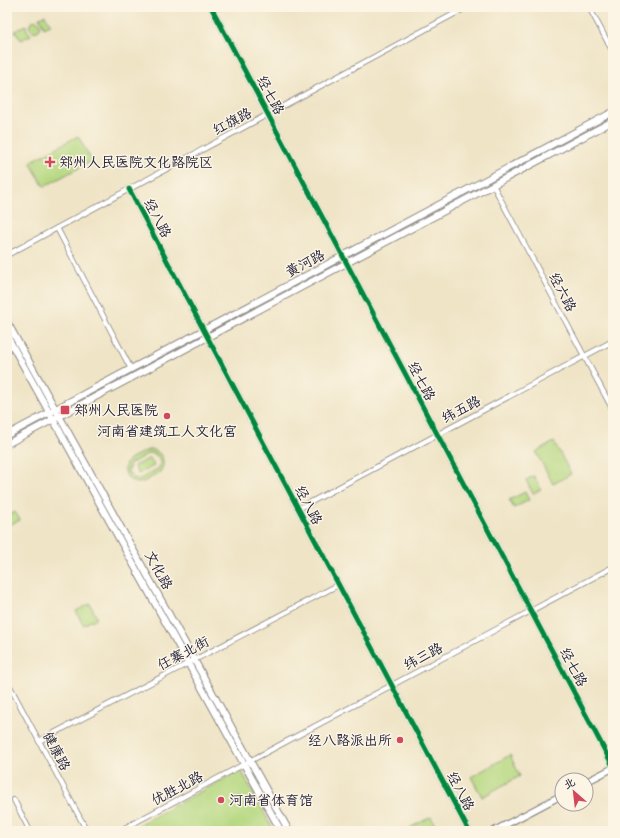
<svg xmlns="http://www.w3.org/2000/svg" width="620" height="838" font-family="Sriracha,'LXGW WenKai TC',sans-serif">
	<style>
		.green { fill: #b5d880; stroke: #6c7d5e; fill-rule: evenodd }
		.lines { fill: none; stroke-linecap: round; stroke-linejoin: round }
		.minor-casing { stroke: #888380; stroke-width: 6 }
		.tertiary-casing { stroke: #888380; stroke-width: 8 }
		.secondary-casing { stroke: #888380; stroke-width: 8 }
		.minor { stroke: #fff; stroke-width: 4.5 }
		.tertiary { stroke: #fff; stroke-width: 5.5 }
		.secondary { stroke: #fff; stroke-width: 6 }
		.cycleway-casing { stroke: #fcf5e5; stroke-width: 8 }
		.cycleway { stroke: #00873e; stroke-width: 5 }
		.poi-dot { fill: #d1495b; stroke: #fcf5e5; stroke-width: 1.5 }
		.labels { text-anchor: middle; stroke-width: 3; stroke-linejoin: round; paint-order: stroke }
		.street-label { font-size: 14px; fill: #22223b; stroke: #fcf5e5 }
		.poi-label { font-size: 14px; fill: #22223b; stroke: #fcf5e5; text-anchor: start }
	</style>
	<rect width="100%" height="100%" fill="#fcf5e5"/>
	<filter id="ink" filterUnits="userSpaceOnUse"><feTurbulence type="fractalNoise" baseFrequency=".025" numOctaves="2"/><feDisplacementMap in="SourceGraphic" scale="8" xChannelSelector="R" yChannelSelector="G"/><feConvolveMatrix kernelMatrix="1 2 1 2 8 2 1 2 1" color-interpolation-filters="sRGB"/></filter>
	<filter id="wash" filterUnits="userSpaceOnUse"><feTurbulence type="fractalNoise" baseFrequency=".012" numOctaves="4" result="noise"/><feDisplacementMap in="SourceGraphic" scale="16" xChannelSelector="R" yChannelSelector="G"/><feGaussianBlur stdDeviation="0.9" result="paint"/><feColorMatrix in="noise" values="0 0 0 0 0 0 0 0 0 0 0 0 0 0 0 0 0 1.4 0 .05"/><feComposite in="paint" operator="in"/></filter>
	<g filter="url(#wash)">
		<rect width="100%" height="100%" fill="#efe4c6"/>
		<!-- green -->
		<g class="green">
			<path d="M45,15L51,25L44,28L42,22L39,18Z"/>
			<circle cx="35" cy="26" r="5.5"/>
			<path d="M26,25L27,30L31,35L21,40L15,31Z"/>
			<path d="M78,136L92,161L45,186L43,185L31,164L32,161Z"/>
			<path d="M554,442L571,474L553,484L536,452Z"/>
			<path d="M151,449C162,452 167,462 160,472C154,475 145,483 138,483C127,482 120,468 129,460C134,456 142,453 148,450ZM149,453C158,453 162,460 159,468L140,479L133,478L128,472L130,464Z"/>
			<path d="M150,458L154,466L138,474L134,466Z"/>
			<path d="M534,476L541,489L533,494L526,480Z"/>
			<path d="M525,492L529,500L514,508L509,500Z"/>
			<path d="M15,512L20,520L7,526V516Z"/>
			<path d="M90,604L97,618L83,625L76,611Z"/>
			<path d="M510,755L520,776L482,797L471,777Z"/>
			<path d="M241,770L274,831H127Z"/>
			<path d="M431,817L438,831H414L411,827Z"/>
		</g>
	</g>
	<g filter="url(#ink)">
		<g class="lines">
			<!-- minor casing -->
			<g class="minor-casing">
				<g id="minor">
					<path d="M589,7L613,52"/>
					<path d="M493,185L613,410"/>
					<path d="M57,228L131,369"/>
					<path d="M7,255L467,7"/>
					<path d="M298,509L613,341"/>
					<path d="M7,681L87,831"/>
					<path d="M39,741L338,585"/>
					<path d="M14,800L30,831"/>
					<path d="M119,831L613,567"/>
				</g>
			</g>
			<!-- tertiary casing -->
			<g class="tertiary-casing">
				<g id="tertiary">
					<path d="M211,7L613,766"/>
					<path d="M129,189L469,831"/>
					<path d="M586,782L613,768"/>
					<path d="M494,831L562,795"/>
				</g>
			</g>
			<!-- secondary casing -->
			<g class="secondary-casing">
				<g id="secondary">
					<path d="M7,322L289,831"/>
					<path d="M7,336L281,831"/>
					<path d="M7,435L613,112"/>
					<path d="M7,444L613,121"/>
				</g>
			</g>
			<!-- minor -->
			<use href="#minor" class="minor"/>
			<!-- tertiary -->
			<use href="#tertiary" class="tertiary"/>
			<!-- secondary -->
			<use href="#secondary" class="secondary"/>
			<!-- cycleway casing -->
			<g class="cycleway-casing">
				<g id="cycleway">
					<path d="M211,7L613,766"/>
					<path d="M129,189L469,831"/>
				</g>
			</g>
			<!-- cycleway -->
			<use href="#cycleway" class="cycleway"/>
		</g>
	</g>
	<!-- markers -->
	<g class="poi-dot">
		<path d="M48 156h4v4h4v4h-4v4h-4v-4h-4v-4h4z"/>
		<rect x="60" y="405" width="10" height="10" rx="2"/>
		<circle cx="167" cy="416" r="4"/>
		<circle cx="400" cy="740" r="4"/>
		<circle cx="221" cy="800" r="4"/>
	</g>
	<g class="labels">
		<!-- street labels -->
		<g class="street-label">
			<text transform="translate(271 95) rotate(62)" y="5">经七路</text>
			<text transform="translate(232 121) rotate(-28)" y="5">红旗路</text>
			<text transform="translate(158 218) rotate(62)" y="5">经八路</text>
			<text transform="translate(305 263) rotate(-28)" y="5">黄河路</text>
			<text transform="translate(563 292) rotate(62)" y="5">经六路</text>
			<text transform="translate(422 381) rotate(62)" y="5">经七路</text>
			<text transform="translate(461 409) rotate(-28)" y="5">纬五路</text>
			<text transform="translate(309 505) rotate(62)" y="5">经八路</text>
			<text transform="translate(159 570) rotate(61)" y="5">文化路</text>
			<text transform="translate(183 653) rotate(-28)" y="5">任寨北街</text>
			<text transform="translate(423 656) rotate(-28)" y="5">纬三路</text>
			<text transform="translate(574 667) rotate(62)" y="5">经七路</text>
			<text transform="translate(57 751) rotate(62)" y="5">健康路</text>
			<text transform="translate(177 788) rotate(-28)" y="5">优胜北路</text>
			<text transform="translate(461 791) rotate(62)" y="5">经八路</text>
		</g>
		<!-- poi labels -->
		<g class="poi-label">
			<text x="59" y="167">郑州人民医院文化路院区</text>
			<text x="74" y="415">郑州人民医院</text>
			<text x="167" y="436" text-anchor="middle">河南省建筑工人文化宫</text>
			<text x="392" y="745" text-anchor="end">经八路派出所</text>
			<text x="229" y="805">河南省体育馆</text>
		</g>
	</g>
	<!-- margin -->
	<rect width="620" height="838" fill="none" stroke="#fcf5e5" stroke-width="24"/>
	<!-- north arrow -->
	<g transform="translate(574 792) rotate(332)"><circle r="19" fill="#fcf5e5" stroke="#a5a1a1"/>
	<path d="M0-3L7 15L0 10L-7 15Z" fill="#d1495b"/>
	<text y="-6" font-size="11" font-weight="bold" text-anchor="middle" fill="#22223b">北</text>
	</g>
</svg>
